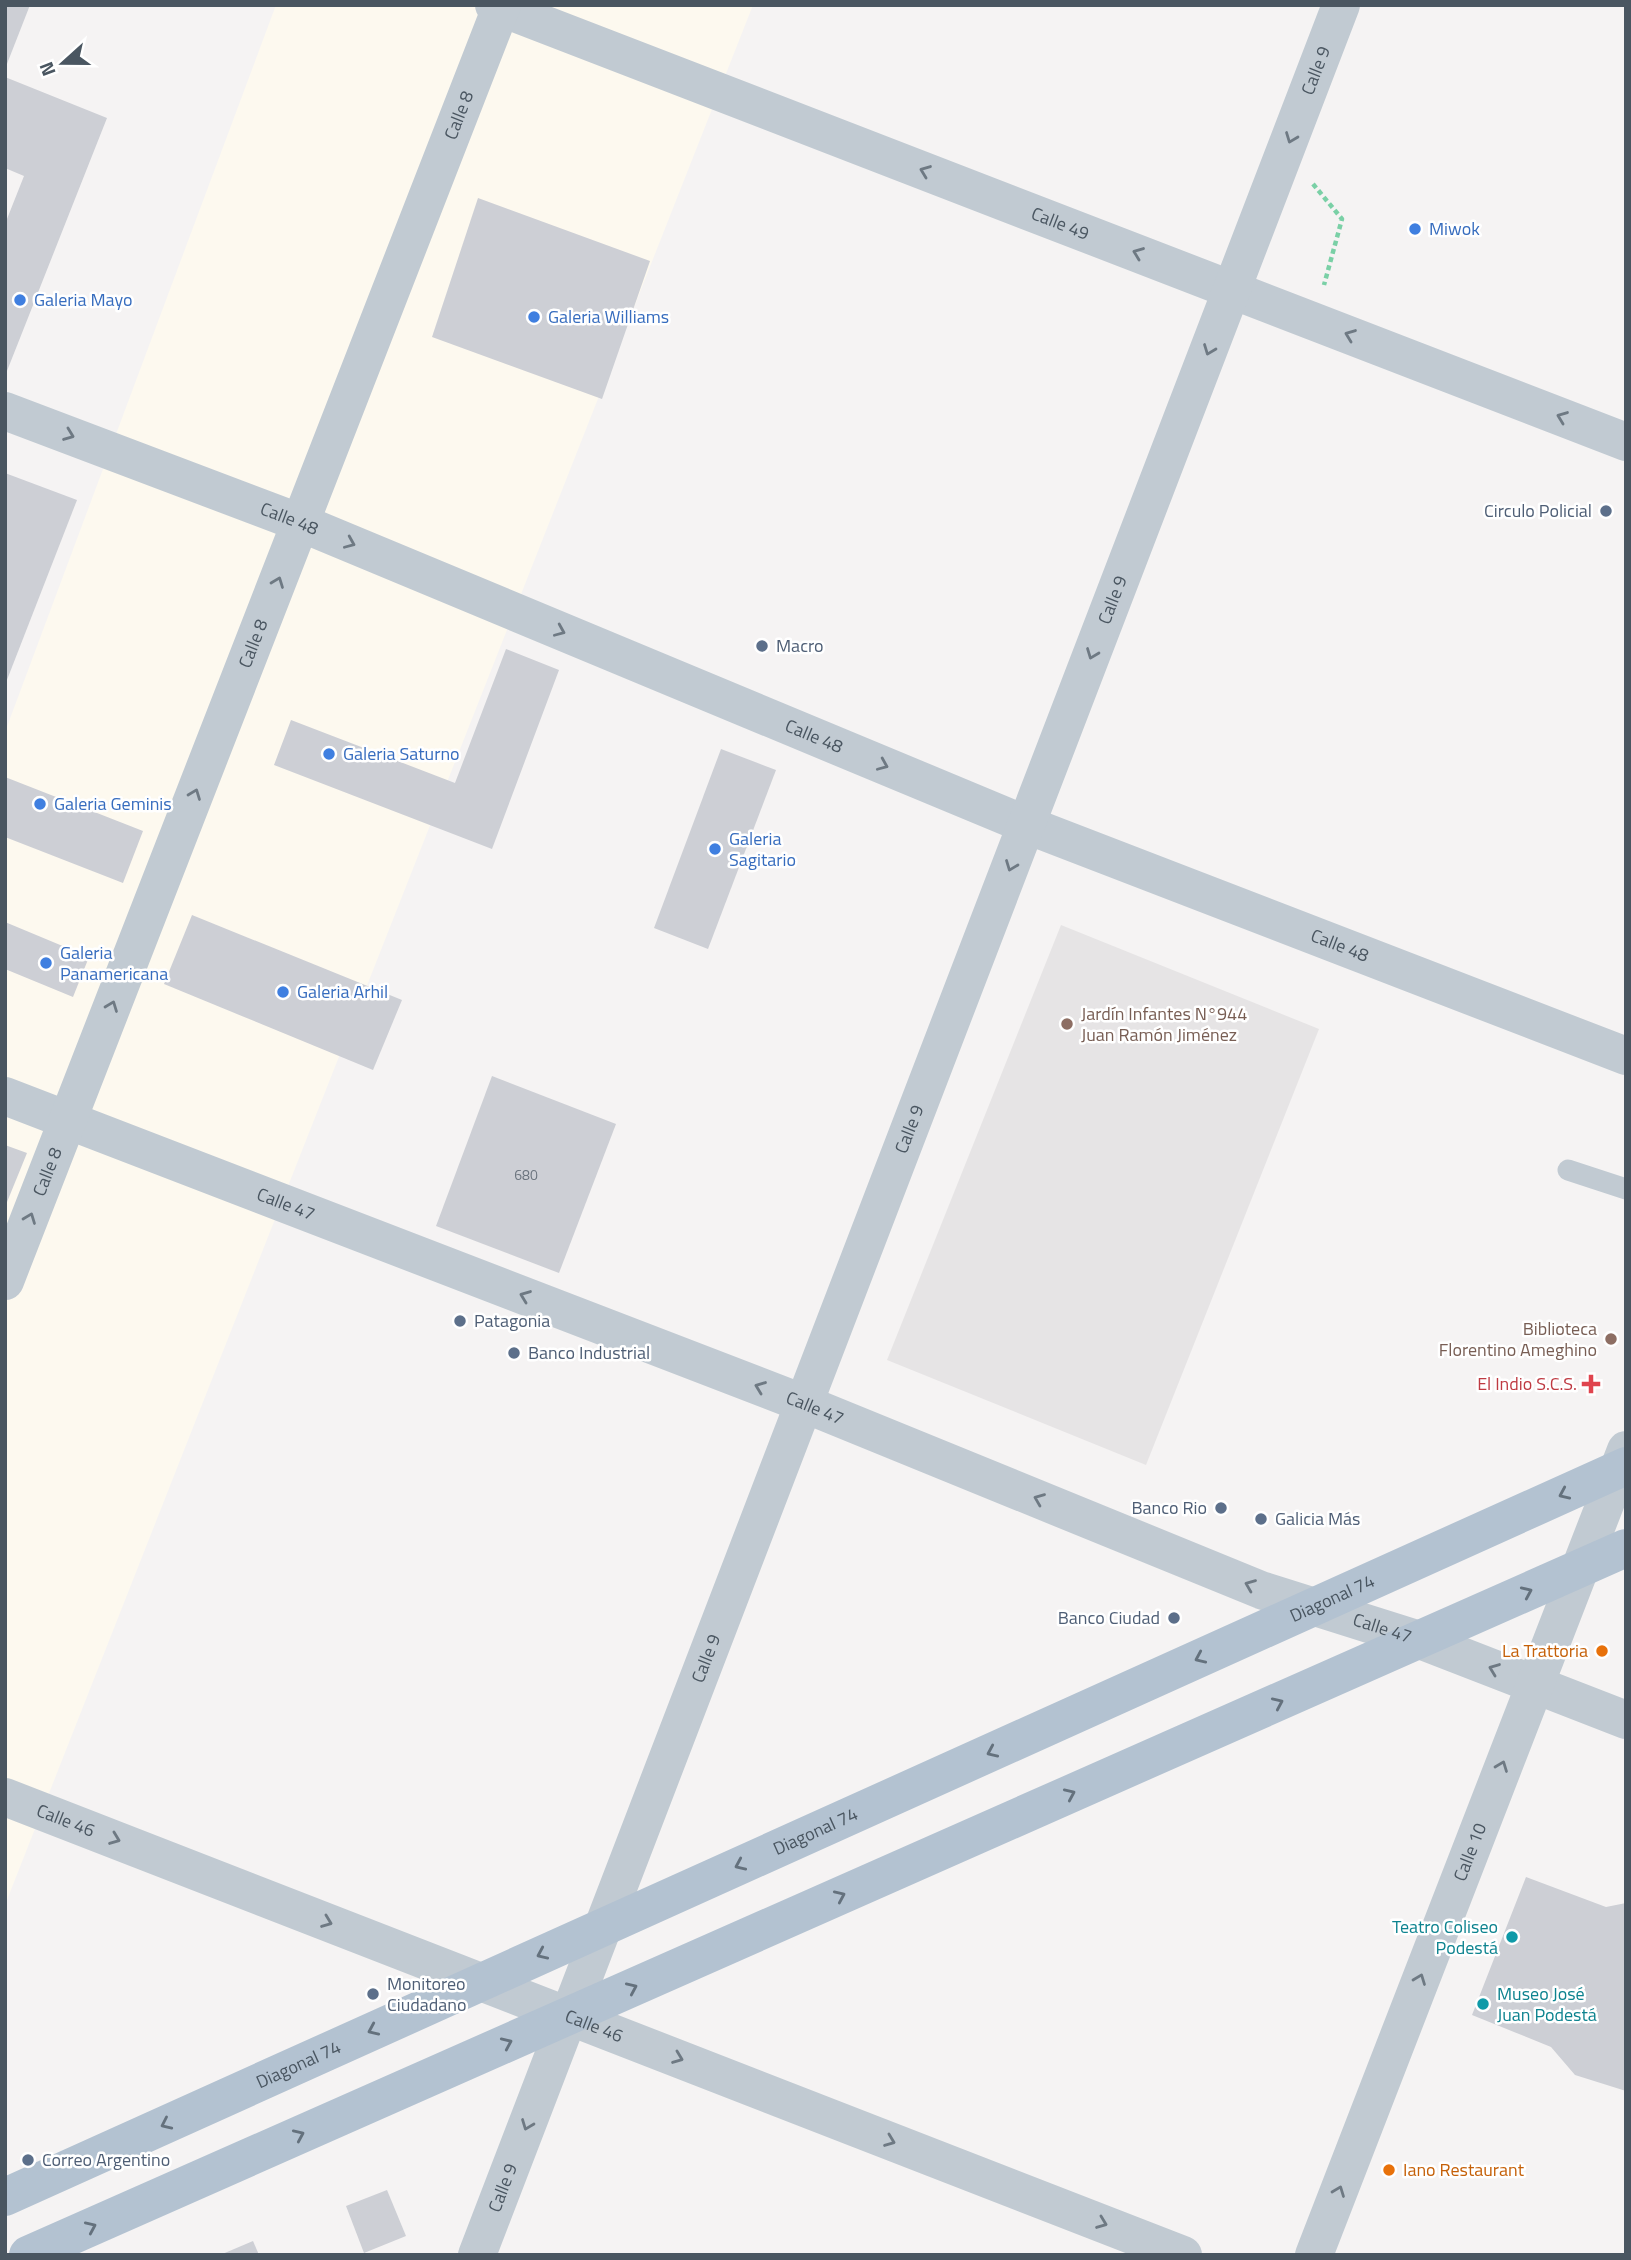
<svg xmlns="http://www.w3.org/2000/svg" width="1631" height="2260" font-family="'Titillium Web',sans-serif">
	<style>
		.commercial { fill: #fdf9ef }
		.education { fill: #e6e4e5 }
		.building { fill: #cdcfd5 }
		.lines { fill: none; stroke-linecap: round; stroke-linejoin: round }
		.path { stroke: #7ad0a6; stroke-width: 4.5; stroke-dasharray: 5 3.5; stroke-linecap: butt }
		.lane { stroke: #c1cad2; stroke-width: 21 }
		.street { stroke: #c1cad2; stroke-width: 38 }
		.primary { stroke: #b3c2d1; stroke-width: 38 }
		.oneway { stroke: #6e7983 }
		.oneway2 { stroke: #64717d }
		.shop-dot { fill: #3f7fe0; stroke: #fff; stroke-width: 2.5 }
		.service-dot { fill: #5c6f8a; stroke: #fff; stroke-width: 2.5 }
		.education-dot { fill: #8d6e63; stroke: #fff; stroke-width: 2.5 }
		.health-dot { fill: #e0444e; stroke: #fff; stroke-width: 2.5 }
		.food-dot { fill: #e8710a; stroke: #fff; stroke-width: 2.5 }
		.culture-dot { fill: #0f9aa8; stroke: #fff; stroke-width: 2.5 }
		.labels { text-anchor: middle; stroke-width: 5; stroke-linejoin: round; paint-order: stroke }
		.number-label { font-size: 14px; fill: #6b747e }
		.street-label { font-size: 18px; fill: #4a5661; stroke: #fff }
		.shop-label { font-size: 18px; fill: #366cbe; stroke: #fff; text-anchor: start }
		.service-label { font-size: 18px; fill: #4e5e75; stroke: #fff; text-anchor: start }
		.education-label { font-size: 18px; fill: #785e54; stroke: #fff; text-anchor: start }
		.health-label { font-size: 18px; fill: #be3a42; stroke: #fff; text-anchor: end }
		.food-label { font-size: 18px; fill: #c56008; stroke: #fff; text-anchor: end }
		.culture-label { font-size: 18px; fill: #0d838f; stroke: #fff; text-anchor: end }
	</style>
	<rect width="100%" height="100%" fill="#f5f3f3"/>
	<!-- commercial -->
	<path class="commercial" d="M276,5H753L5,1905V732Z"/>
	<!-- education -->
	<path class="education" d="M1061,925L1319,1029L1146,1465L887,1360Z"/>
	<!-- building -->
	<g class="building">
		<path d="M5,5H30L5,69Z"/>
		<path d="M5,77L107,118L5,376V224L24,176L5,168Z"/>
		<path d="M478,198L650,261L602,399L432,337Z"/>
		<path d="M5,473L77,500L5,685Z"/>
		<path d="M506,649L559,670L492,849L274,765L291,720L455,783Z"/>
		<path d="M721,749L776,770L708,949L654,928Z"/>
		<path d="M5,777L143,831L123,883L5,837Z"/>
		<path d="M192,915L402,1000L373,1070L164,984Z"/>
		<path d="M5,922L89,957L73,997L5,969Z"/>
		<path d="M492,1076L616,1124L559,1273L436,1226Z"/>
		<path d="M5,1145L27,1153L5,1207Z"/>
		<path d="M1526,1877L1606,1907L1626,1903V2091L1575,2075L1551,2047L1472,2015Z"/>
		<path d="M387,2190L406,2236L364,2253L346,2206Z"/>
		<path d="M253,2241L259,2255H220Z"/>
	</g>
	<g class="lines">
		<!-- path -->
		<path class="path" d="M1313,184L1342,219L1324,285"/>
		<!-- lane -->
		<path class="lane" d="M1568,1170L1626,1189"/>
		<!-- street -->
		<g class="street">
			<path id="s1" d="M494,5L1626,442"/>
			<path id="s2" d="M5,411L301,523L1027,825L1626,1056"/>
			<path id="s3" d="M5,1096L805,1404L1261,1590L1420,1640L1626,1720"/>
			<path id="s4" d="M5,1281L502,5"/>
			<path id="s5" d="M5,1797L1183,2255"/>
			<path id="s6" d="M477,2255L1341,5"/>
			<path id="s7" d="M1314,2255L1626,1450"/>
		</g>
		<!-- primary -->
		<g class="primary">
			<path id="s8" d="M5,2197L1626,1466"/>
			<path d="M28,2255L1626,1548"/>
		</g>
	</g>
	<!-- one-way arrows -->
	<defs><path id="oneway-chevron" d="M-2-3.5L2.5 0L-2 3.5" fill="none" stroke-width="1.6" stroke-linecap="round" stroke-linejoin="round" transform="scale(1.75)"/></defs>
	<g class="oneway">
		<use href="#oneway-chevron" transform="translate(1291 138) rotate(111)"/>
		<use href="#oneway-chevron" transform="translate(925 171) rotate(-159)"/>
		<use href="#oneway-chevron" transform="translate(1138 253) rotate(-159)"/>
		<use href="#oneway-chevron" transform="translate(1350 335) rotate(-159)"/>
		<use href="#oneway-chevron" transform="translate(1209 350) rotate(111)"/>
		<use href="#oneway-chevron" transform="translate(1562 417) rotate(-159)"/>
		<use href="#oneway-chevron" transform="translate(69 435) rotate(21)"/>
		<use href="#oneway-chevron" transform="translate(350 543) rotate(23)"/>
		<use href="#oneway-chevron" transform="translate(278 582) rotate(-69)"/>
		<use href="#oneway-chevron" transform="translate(560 631) rotate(23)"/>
		<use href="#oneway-chevron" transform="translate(1092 654) rotate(111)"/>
		<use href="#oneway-chevron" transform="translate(883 765) rotate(23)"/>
		<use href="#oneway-chevron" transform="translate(195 794) rotate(-69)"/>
		<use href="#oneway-chevron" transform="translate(1011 866) rotate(111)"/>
		<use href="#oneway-chevron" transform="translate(112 1006) rotate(-69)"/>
		<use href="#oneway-chevron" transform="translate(30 1218) rotate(-69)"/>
		<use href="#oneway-chevron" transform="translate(525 1296) rotate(-159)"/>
		<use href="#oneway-chevron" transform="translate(760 1387) rotate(-159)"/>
		<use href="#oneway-chevron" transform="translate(1039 1499) rotate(-158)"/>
		<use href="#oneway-chevron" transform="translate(1250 1585) rotate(-158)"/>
		<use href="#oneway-chevron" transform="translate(1494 1669) rotate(-159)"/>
		<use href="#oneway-chevron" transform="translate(1502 1766) rotate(-69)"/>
		<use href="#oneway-chevron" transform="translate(115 1839) rotate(21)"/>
		<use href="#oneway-chevron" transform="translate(327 1922) rotate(21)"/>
		<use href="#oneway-chevron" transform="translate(1420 1979) rotate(-69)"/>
		<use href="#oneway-chevron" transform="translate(678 2058) rotate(21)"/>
		<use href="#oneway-chevron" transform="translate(527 2125) rotate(111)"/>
		<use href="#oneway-chevron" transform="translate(890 2141) rotate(21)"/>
		<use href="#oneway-chevron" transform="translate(1339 2191) rotate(-69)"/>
		<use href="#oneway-chevron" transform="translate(1102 2223) rotate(21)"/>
	</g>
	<g class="oneway2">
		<use href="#oneway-chevron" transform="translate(1564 1494) rotate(156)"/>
		<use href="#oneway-chevron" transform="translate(1527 1592) rotate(-24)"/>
		<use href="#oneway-chevron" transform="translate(1200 1658) rotate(156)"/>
		<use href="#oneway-chevron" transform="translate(1278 1703) rotate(-24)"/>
		<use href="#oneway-chevron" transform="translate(992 1752) rotate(156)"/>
		<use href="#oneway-chevron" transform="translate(1070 1794) rotate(-24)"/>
		<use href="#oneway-chevron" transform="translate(740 1865) rotate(156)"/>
		<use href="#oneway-chevron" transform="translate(840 1896) rotate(-24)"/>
		<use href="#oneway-chevron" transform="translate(542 1954) rotate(156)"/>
		<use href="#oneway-chevron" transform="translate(632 1988) rotate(-24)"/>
		<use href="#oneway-chevron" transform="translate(373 2030) rotate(156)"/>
		<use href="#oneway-chevron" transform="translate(507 2043) rotate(-24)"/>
		<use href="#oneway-chevron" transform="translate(166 2124) rotate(155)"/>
		<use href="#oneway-chevron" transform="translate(299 2135) rotate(-24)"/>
		<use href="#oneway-chevron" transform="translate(91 2227) rotate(-24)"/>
	</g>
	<!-- markers -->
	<g class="shop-dot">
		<circle cx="1415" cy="229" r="7"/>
		<circle cx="20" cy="300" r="7"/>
		<circle cx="534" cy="317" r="7"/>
		<circle cx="329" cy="754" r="7"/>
		<circle cx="40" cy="804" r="7"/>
		<circle cx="715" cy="849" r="7"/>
		<circle cx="46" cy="963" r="7"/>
		<circle cx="283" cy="992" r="7"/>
	</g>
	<g class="service-dot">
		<circle cx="1606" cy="511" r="7"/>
		<circle cx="762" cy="646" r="7"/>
		<circle cx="460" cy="1321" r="7"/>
		<circle cx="514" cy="1353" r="7"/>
		<circle cx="1221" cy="1508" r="7"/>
		<circle cx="1261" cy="1519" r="7"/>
		<circle cx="1174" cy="1618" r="7"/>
		<circle cx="373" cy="1994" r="7"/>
		<circle cx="28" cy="2160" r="7"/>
	</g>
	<g class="education-dot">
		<circle cx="1067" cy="1024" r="7"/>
		<circle cx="1611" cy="1339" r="7"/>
	</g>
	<path class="health-dot" d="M1587.5 1373.5h7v7h7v7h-7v7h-7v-7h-7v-7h7z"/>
	<g class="food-dot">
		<circle cx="1602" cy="1651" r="7"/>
		<circle cx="1389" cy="2170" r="7"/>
	</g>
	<g class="culture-dot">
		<circle cx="1512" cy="1937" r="7"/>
		<circle cx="1483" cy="2004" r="7"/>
	</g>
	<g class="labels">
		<!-- number labels -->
		<g class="number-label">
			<text x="526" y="1180">680</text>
		</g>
		<!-- street labels -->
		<g class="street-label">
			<text dy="6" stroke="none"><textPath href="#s6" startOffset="2340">Calle 9</textPath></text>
			<text dy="6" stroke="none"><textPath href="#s4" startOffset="1251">Calle 8</textPath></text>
			<text dy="6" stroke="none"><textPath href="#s1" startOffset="607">Calle 49</textPath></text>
			<text dy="6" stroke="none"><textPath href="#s2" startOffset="304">Calle 48</textPath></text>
			<text dy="6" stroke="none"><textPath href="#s6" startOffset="1773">Calle 9</textPath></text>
			<text dy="6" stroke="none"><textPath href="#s4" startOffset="684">Calle 8</textPath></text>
			<text dy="6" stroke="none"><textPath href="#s2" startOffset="872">Calle 48</textPath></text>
			<text dy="6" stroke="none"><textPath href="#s2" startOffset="1438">Calle 48</textPath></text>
			<text dy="6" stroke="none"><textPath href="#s6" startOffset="1206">Calle 9</textPath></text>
			<text dy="6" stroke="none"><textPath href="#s4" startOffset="117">Calle 8</textPath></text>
			<text dy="6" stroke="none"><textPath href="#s3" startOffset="301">Calle 47</textPath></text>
			<text dy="6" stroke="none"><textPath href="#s3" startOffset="868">Calle 47</textPath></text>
			<text dy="6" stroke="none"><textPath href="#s8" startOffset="1456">Diagonal 74</textPath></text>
			<text dy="6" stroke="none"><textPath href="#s3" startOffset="1477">Calle 47</textPath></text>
			<text dy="6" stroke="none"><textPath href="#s6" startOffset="639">Calle 9</textPath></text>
			<text dy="6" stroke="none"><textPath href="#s5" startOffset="65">Calle 46</textPath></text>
			<text dy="6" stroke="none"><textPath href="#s8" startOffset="889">Diagonal 74</textPath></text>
			<text dy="6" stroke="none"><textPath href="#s7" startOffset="432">Calle 10</textPath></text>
			<text dy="6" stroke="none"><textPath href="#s5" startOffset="632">Calle 46</textPath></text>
			<text dy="6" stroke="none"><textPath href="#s8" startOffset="322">Diagonal 74</textPath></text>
			<text dy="6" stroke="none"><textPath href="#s6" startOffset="72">Calle 9</textPath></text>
		</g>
		<!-- shop labels -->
		<g class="shop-label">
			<text x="1429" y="235">Miwok</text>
			<text x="34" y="306">Galeria Mayo</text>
			<text x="548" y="323">Galeria Williams</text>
			<text x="343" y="760">Galeria Saturno</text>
			<text x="54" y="810">Galeria Geminis</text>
			<text x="729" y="845">Galeria<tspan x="729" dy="21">Sagitario</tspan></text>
			<text x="60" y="959">Galeria<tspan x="60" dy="21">Panamericana</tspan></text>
			<text x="297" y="998">Galeria Arhil</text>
		</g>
		<!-- service labels -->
		<g class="service-label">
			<text x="1592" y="517" text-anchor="end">Circulo Policial</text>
			<text x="776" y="652">Macro</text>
			<text x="474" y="1327">Patagonia</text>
			<text x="528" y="1359">Banco Industrial</text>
			<text x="1207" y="1514" text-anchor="end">Banco Rio</text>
			<text x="1275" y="1525">Galicia Más</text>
			<text x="1160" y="1624" text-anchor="end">Banco Ciudad</text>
			<text x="387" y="1990">Monitoreo<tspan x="387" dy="21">Ciudadano</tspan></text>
			<text x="42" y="2166">Correo Argentino</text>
		</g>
		<!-- education labels -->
		<g class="education-label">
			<text x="1081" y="1020">Jardín Infantes N°944<tspan x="1081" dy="21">Juan Ramón Jiménez</tspan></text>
			<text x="1597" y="1335" text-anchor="end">Biblioteca<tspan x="1597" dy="21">Florentino Ameghino</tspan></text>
		</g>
		<!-- health labels -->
		<g class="health-label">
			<text x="1577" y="1390">El Indio S.C.S.</text>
		</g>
		<!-- food labels -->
		<g class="food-label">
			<text x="1588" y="1657">La Trattoria</text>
			<text x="1403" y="2176" text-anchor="start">Iano Restaurant</text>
		</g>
		<!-- culture labels -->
		<g class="culture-label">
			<text x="1498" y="1933">Teatro Coliseo<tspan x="1498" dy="21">Podestá</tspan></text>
			<text x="1497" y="2000" text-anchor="start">Museo José<tspan x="1497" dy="21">Juan Podestá</tspan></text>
		</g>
	</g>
	<!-- border -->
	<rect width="1631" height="2260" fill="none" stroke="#4a5661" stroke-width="14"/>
	<!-- north arrow -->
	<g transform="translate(63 63) rotate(249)" stroke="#ffffff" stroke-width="5" paint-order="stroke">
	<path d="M0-5L12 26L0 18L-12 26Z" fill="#4a5661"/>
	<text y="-10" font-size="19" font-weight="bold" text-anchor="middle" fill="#4a5661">N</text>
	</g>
</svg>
